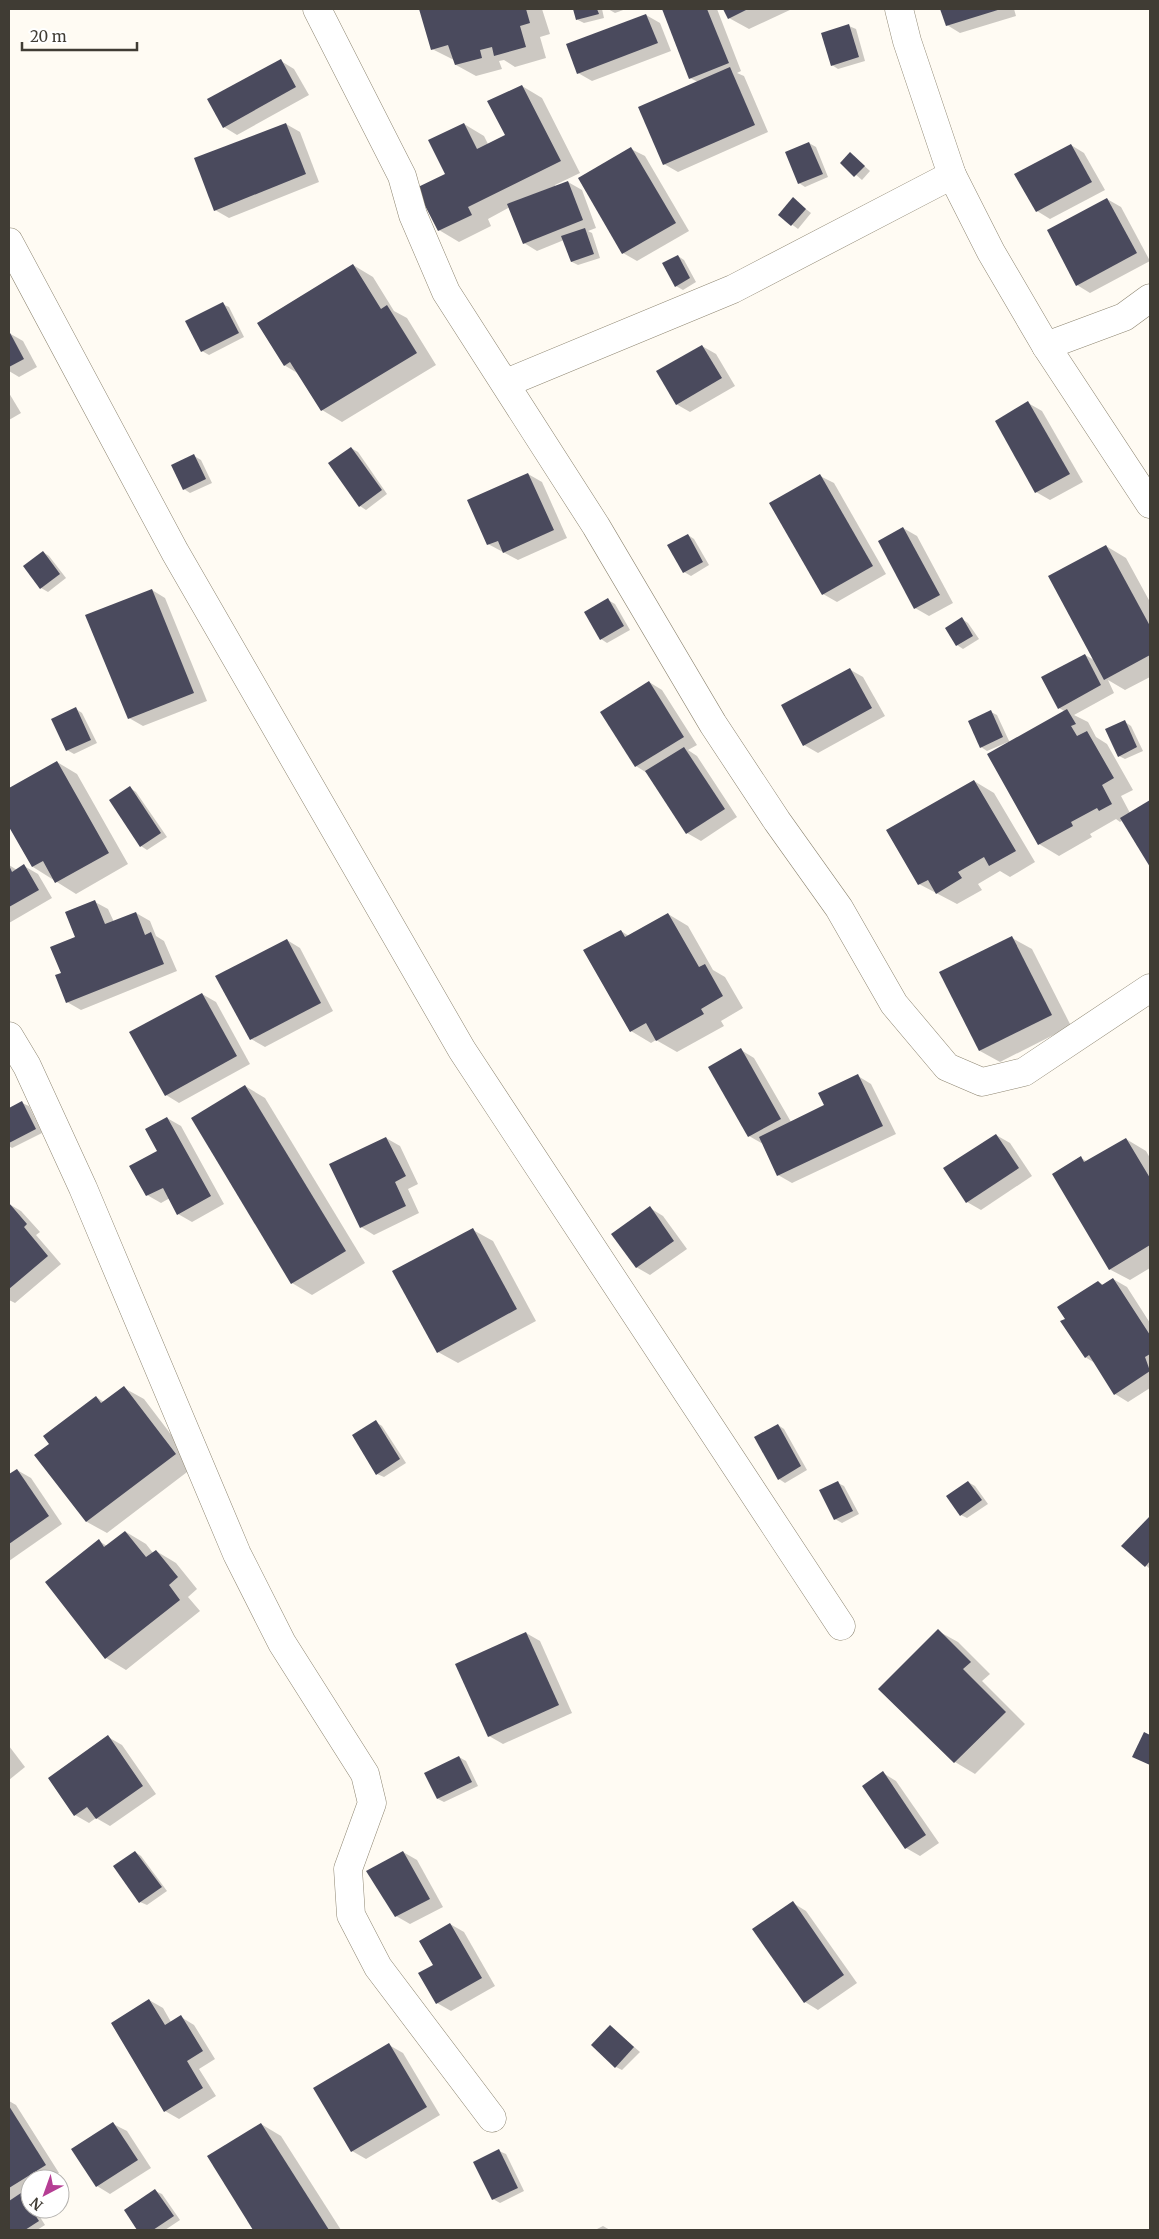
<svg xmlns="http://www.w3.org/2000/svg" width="1159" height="2239" font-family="Merriweather,serif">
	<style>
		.shadow { fill: #0003 }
		.building { fill: #4a4a5d }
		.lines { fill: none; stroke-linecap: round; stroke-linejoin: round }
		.minor-casing { stroke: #8e8672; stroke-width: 29 }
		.minor { stroke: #fff; stroke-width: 28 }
	</style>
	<rect width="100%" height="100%" fill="#fffbf3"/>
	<!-- shadow -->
	<g class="shadow">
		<path d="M420,9H542L550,34L540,37L546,58L515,67L504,60L499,61L502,69L476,76L456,65L454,60L432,49Z"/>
		<path d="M574,9H602L604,18L584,23L578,20Z"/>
		<path d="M608,9H626L615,13Z"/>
		<path d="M663,9H717L741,71L737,73L744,76L768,132L678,172L664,164L698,82L690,78Z"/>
		<path d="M724,9H792L749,29L729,18Z"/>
		<path d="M942,9H1014L1016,16L960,33L947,25Z"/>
		<path d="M646,15L660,23L671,51L592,81L578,73Z"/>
		<path d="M849,26L856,29L865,61L838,69L832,65Z"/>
		<path d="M281,61L294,69L309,95L237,135L224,127Z"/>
		<path d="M522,86L542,98L580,173L555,185V187L568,182L582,190L596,228L588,231L592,233L600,258L578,265L572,262L564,240L537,251L524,243L510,207L488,219L491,226L459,242L439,230L446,175L464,124L484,136L488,144L506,136Z"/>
		<path d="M286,124L300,132L319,182L229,218L215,210Z"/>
		<path d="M809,143L816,147L828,177L805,187L799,183Z"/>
		<path d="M1071,145L1084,153L1105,190L1050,219L1037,211Z"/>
		<path d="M631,149L645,156L689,231L637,261L623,253L579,179Z"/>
		<path d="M851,154L870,171L862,180L842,163Z"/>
		<path d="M793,199L811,213L798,229L779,215Z"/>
		<path d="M1107,199L1121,207L1150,261L1090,293L1077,285Z"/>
		<path d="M678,256L684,260L696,282L683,290L676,286Z"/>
		<path d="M353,265L373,277L394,311L407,318L436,365L342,422L322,410L299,374L284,365Z"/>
		<path d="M222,304L229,307L244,337L209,355L202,351Z"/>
		<path d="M9,333L23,341L37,367L19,377L9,371Z"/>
		<path d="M702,346L716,354L735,386L690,412L676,404Z"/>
		<path d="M9,393L21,413L9,420Z"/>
		<path d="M1028,403L1042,411L1083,482L1050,500L1036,492Z"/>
		<path d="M351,448L358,452L387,494L366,510L360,506Z"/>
		<path d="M194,456L201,460L212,483L190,493L184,489Z"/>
		<path d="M528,474L542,482L567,538L518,560L488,544Z"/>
		<path d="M820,476L834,483L886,574L837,602L823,594Z"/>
		<path d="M903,528L917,536L953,603L929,616L915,608L880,541Z"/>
		<path d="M688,535L694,539L709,565L691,576L684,572Z"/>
		<path d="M1106,546L1126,558L1150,602V677L1125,690L1108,680L1114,693L1074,715L1088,722L1096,737L1107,744L1133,790L1121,796L1130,813L1150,801V865L1123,820L1120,822L1116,819L1090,834L1092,837L1059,856L1039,844L1008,742L987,751L981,747L991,712L997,715L1010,743L1066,712L1059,708L1085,655L1096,661Z"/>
		<path d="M43,552L49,556L66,578L48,592L41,588Z"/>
		<path d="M152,590L165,598L207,701L143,726L129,718Z"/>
		<path d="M608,600L615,604L630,630L607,643L601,639Z"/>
		<path d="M962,619L968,623L979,639L963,649L957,645Z"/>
		<path d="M849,669L863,677L885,716L818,753L804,745Z"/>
		<path d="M649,682L662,690L697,745L688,750L697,756L737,817L701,841L687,833L647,773L636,766L602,712Z"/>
		<path d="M76,709L82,713L97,743L74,754L67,750Z"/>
		<path d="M1125,722L1131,726L1143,751L1125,759L1119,756Z"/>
		<path d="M57,762L77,774L128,864L76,894L33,867L9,824V809L11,808L9,789Z"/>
		<path d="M974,781L994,793L1035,862L1010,877L1000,871L978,884L982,890L957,904L919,884Z"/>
		<path d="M130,788L136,792L167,837L147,850L141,846Z"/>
		<path d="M9,865L17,870L24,866L38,874L52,898L9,923Z"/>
		<path d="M95,902L108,909L114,922L136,913L150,921L156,936L164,941L177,971L81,1010L67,1002L62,973L76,937Z"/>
		<path d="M668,914L688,926L713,970L725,977L743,1008L721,1021L724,1026L677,1052L656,1040L651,1043L631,1031L621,931L629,936Z"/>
		<path d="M1012,938L1032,949L1071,1026L1000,1062L980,1051Z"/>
		<path d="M287,940L300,948L333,1011L265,1047L251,1039Z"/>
		<path d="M202,994L216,1002L250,1064L179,1103L166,1095Z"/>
		<path d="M741,1050L754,1058L791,1122L825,1106L858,1076L871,1084L896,1134L792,1183L778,1175L763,1144L749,1136Z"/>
		<path d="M245,1086L265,1098L365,1263L312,1295L292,1283Z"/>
		<path d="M22,1103L29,1106L42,1133L12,1148L9,1146V1109Z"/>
		<path d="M167,1118L181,1126L224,1204L192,1222L178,1214L170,1198L161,1203L147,1195Z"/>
		<path d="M996,1135L1010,1143L1032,1176L981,1210L967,1202Z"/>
		<path d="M386,1138L400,1146L418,1184L408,1189L419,1213L374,1235L361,1227Z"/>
		<path d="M1126,1139L1146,1151L1150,1158V1268L1130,1280L1109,1269L1081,1158L1088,1162Z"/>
		<path d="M9,1204L21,1211L40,1232L36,1235L61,1264L15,1303L9,1300Z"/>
		<path d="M650,1208L663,1216L687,1249L650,1275L636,1267Z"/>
		<path d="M473,1230L493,1241L536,1321L458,1363L438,1352Z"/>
		<path d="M1113,1279L1127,1287L1150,1323V1388L1128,1402L1115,1394L1095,1363L1085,1357L1066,1320L1098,1282L1104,1285Z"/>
		<path d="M124,1388L144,1399L195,1466L107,1533L87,1522L36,1455L51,1444L96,1397L104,1402Z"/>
		<path d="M376,1422L382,1426L406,1463L384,1477L377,1474Z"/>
		<path d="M778,1425L784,1429L807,1470L785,1483L779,1479Z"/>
		<path d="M17,1470L31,1478L62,1524L9,1561V1476Z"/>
		<path d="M968,1482L975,1486L988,1504L967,1518L961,1515Z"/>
		<path d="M838,1483L844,1486L859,1514L842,1523L835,1519Z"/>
		<path d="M1150,1517V1569L1123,1545Z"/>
		<path d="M126,1532L146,1544L153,1553L156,1551L176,1563L197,1589L188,1597L200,1611L126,1670L106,1658L99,1541L107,1546Z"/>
		<path d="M938,1631L958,1642L990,1674L982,1681L1025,1724L975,1774L955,1762L880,1689Z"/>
		<path d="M526,1633L540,1641L572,1713L503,1744L489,1736Z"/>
		<path d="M108,1737L122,1745L156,1794L110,1826L96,1818L89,1823L75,1815Z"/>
		<path d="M9,1746L25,1767L9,1780Z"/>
		<path d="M459,1757L466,1761L478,1786L444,1802L438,1799Z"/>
		<path d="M883,1773L896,1781L939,1843L920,1856L906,1848L864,1786Z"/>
		<path d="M135,1852L141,1856L167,1891L147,1905L140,1902Z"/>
		<path d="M403,1852L417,1860L443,1907L410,1924L396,1916Z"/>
		<path d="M793,1903L806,1911L857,1983L818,2010L805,2002Z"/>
		<path d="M450,1924L464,1932L495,1986L451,2011L437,2003L434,1966Z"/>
		<path d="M149,2000L163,2008L171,2022L181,2017L194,2025L215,2059L199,2069L216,2096L179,2119L165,2111Z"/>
		<path d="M611,2027L640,2052L622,2070L616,2067Z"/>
		<path d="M389,2045L403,2053L440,2115L366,2159L352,2151Z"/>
		<path d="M9,2101L16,2105L59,2173L49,2179H30V2191L23,2195L30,2202V2209H35L45,2225L37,2230H9Z"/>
		<path d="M113,2124L127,2131L151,2168L110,2194L97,2186Z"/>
		<path d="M261,2124L281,2136L341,2230H255L209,2157Z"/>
		<path d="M499,2151L506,2154L524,2191L500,2203L493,2199Z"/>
		<path d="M155,2191L162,2194L180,2220L165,2230H139L126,2210Z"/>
		<path d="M603,2226L610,2230H595Z"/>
	</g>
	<!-- building -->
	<g class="building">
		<path d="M419,9H526L530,23L520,26L526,47L494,56L492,47L480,50L482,58L455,65L448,45L431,50Z"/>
		<path d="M573,9H597L599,14L576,20Z"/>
		<path d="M662,9H707L729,63L689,79Z"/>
		<path d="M723,9H748L728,19Z"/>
		<path d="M940,9H1001L946,26Z"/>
		<path d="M646,14L658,43L577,74L566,44Z"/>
		<path d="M849,24L859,57L831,66L821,33Z"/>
		<path d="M281,59L296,87L223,128L207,99Z"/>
		<path d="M730,67L755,125L663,165L638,107Z"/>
		<path d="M522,85L561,161L468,207L472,215L438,231L416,188L445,174L428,140L464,123L477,149L505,135L487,101Z"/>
		<path d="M286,123L306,174L214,211L194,158Z"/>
		<path d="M809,142L823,174L798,184L785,152Z"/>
		<path d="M1071,144L1092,182L1036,212L1014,174Z"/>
		<path d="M631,147L676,223L622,254L578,178Z"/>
		<path d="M850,152L865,166L854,177L840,163Z"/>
		<path d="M568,181L583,220L523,244L507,204Z"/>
		<path d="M793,197L806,209L791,226L778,215Z"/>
		<path d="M1107,198L1137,253L1076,286L1047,230Z"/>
		<path d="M585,228L594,254L571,262L561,236Z"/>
		<path d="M678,255L690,278L675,287L662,263Z"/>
		<path d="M353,264L381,309L387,305L417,353L321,411L290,362L284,366L257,323Z"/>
		<path d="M223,302L239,333L201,352L185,321Z"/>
		<path d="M9,331L24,359L9,367Z"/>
		<path d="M702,345L722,378L676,405L656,371Z"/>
		<path d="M1028,401L1070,474L1035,493L995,421Z"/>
		<path d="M351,447L382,490L359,507L328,463Z"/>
		<path d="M194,454L206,479L183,490L171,465Z"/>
		<path d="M528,473L554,530L503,553L498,541L487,545L467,500Z"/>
		<path d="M820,474L873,566L822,595L769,503Z"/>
		<path d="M903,527L940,595L914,609L878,541Z"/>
		<path d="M688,534L703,562L683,573L667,545Z"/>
		<path d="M1106,545L1150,626V655L1104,680L1048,576Z"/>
		<path d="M43,551L60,574L40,589L23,566Z"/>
		<path d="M152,589L194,693L128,719L85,615Z"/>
		<path d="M608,598L624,626L600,640L584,612Z"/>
		<path d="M962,617L973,636L956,646L945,628Z"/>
		<path d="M1085,654L1101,685L1058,709L1041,677Z"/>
		<path d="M850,668L872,708L803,746L781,705Z"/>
		<path d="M649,681L684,737L635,767L600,712Z"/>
		<path d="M76,707L91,740L66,751L51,719Z"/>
		<path d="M1067,709L1076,724L1071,726L1077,736L1087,731L1114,778L1102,785L1112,804L1099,811L1097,808L1071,822L1073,826L1038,845L987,754Z"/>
		<path d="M991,710L1003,737L980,748L968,721Z"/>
		<path d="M1125,720L1137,747L1118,757L1105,729Z"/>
		<path d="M684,747L725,809L686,834L645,771Z"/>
		<path d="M57,761L109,853L55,883L43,861L32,867L9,827V788Z"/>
		<path d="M974,780L1016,851L989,866L984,857L958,872L962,878L936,894L928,880L918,885L886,830Z"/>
		<path d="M130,786L161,833L140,847L109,800Z"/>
		<path d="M1150,800V867L1120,818Z"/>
		<path d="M24,864L39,890L9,907V865L12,872Z"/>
		<path d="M95,900L105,924L136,912L145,935L151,932L164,964L66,1003L55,975L61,973L50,947L75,937L65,912Z"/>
		<path d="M668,913L699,967L705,964L723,996L701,1009L704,1014L656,1041L646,1023L630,1032L583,950L621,930L625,937Z"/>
		<path d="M1012,936L1052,1015L979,1051L939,972Z"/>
		<path d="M287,939L321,1003L250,1040L215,976Z"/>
		<path d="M202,993L237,1056L165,1096L129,1032Z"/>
		<path d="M741,1048L781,1119L748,1137L708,1067Z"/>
		<path d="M858,1074L883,1126L777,1176L759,1137L824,1105L818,1093Z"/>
		<path d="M245,1085L346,1251L291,1284L191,1118Z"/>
		<path d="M22,1101L36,1129L9,1143V1108Z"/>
		<path d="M167,1117L211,1196L177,1215L163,1188L146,1196L129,1166L157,1151L145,1129Z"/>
		<path d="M996,1134L1019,1168L966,1203L943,1168Z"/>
		<path d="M386,1137L406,1176L395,1182L406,1206L360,1228L329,1164Z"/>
		<path d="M1126,1138L1150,1178V1245L1109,1270L1052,1174L1081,1156L1084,1162Z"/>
		<path d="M9,1203L27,1224L24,1227L48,1256L9,1289Z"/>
		<path d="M650,1206L674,1241L636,1268L611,1234Z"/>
		<path d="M473,1228L517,1309L437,1353L392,1271Z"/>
		<path d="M1113,1278L1150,1335V1354L1145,1357L1150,1371L1114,1395L1089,1355L1085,1358L1060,1321L1065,1319L1057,1307L1098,1281L1102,1285Z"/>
		<path d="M124,1386L176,1454L86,1522L34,1455L49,1444L43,1436L96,1396L101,1403Z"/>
		<path d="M376,1420L400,1459L376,1475L352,1435Z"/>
		<path d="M778,1424L801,1466L778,1480L754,1437Z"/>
		<path d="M17,1469L49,1516L9,1544V1474Z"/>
		<path d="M838,1481L853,1511L834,1520L819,1490Z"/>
		<path d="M968,1481L982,1500L960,1516L946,1496Z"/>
		<path d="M1150,1516V1561L1145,1567L1121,1546Z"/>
		<path d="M125,1531L146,1557L156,1550L178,1577L169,1585L180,1600L105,1659L45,1582L99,1539L104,1547Z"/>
		<path d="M938,1629L971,1662L963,1669L1006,1712L954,1763L878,1689Z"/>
		<path d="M526,1632L559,1705L488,1737L455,1664Z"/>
		<path d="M1144,1732L1150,1735V1765L1132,1757Z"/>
		<path d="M108,1735L143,1786L96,1819L87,1807L74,1816L48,1778Z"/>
		<path d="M459,1756L472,1782L437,1799L424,1773Z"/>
		<path d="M883,1771L926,1835L905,1849L862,1786Z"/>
		<path d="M135,1851L162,1887L139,1903L113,1866Z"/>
		<path d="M403,1851L430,1899L395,1917L366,1871Z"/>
		<path d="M793,1901L844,1975L804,2003L752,1929Z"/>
		<path d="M450,1923L482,1978L436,2004L418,1973L433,1965L419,1941Z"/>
		<path d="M149,1999L165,2025L181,2015L203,2051L187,2061L203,2088L164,2112L111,2023Z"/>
		<path d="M610,2025L634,2047L615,2068L591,2045Z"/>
		<path d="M389,2043L427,2107L351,2152L313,2088Z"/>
		<path d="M9,2106L46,2165L9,2188Z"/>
		<path d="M113,2122L138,2160L96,2187L71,2149Z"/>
		<path d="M261,2123L329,2230H253L207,2156Z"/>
		<path d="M499,2149L518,2188L492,2200L473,2162Z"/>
		<path d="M155,2189L174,2216L153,2230H137L124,2210Z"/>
		<path d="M21,2193L39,2221L25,2230H9V2201Z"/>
	</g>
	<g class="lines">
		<!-- minor casing -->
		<g class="minor-casing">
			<g id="minor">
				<path d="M317,9L402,176L413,215L446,292L596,526L713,724L777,821L839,908L894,1004L947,1067L982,1082L1024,1072L1150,988"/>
				<path d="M899,9L907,41L952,175L991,252L1046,346L1150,504"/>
				<path d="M9,242L175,552L462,1050L841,1626"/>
				<path d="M1046,346L1124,317L1150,298"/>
				<path d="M506,383L733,289L952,175"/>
				<path d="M9,1036L27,1066L83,1188L237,1554L282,1643L365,1774L372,1803L348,1869L351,1915L378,1967L492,2118"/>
			</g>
		</g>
		<!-- minor -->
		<use href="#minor" class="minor"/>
	</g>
	<!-- border -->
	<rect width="1159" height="2239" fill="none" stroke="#403c34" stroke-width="20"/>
	<!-- north arrow -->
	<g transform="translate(45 2194) rotate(221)"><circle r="24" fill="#ffffff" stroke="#b3b1ae"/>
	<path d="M0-4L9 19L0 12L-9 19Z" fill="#b53e94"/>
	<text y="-8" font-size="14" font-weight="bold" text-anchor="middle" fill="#403c34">N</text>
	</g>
	<!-- scale -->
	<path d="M22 42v8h115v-8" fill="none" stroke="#403c34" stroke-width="2.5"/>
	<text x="30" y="42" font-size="15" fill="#403c34" stroke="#ffffff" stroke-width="4" paint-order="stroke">20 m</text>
</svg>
